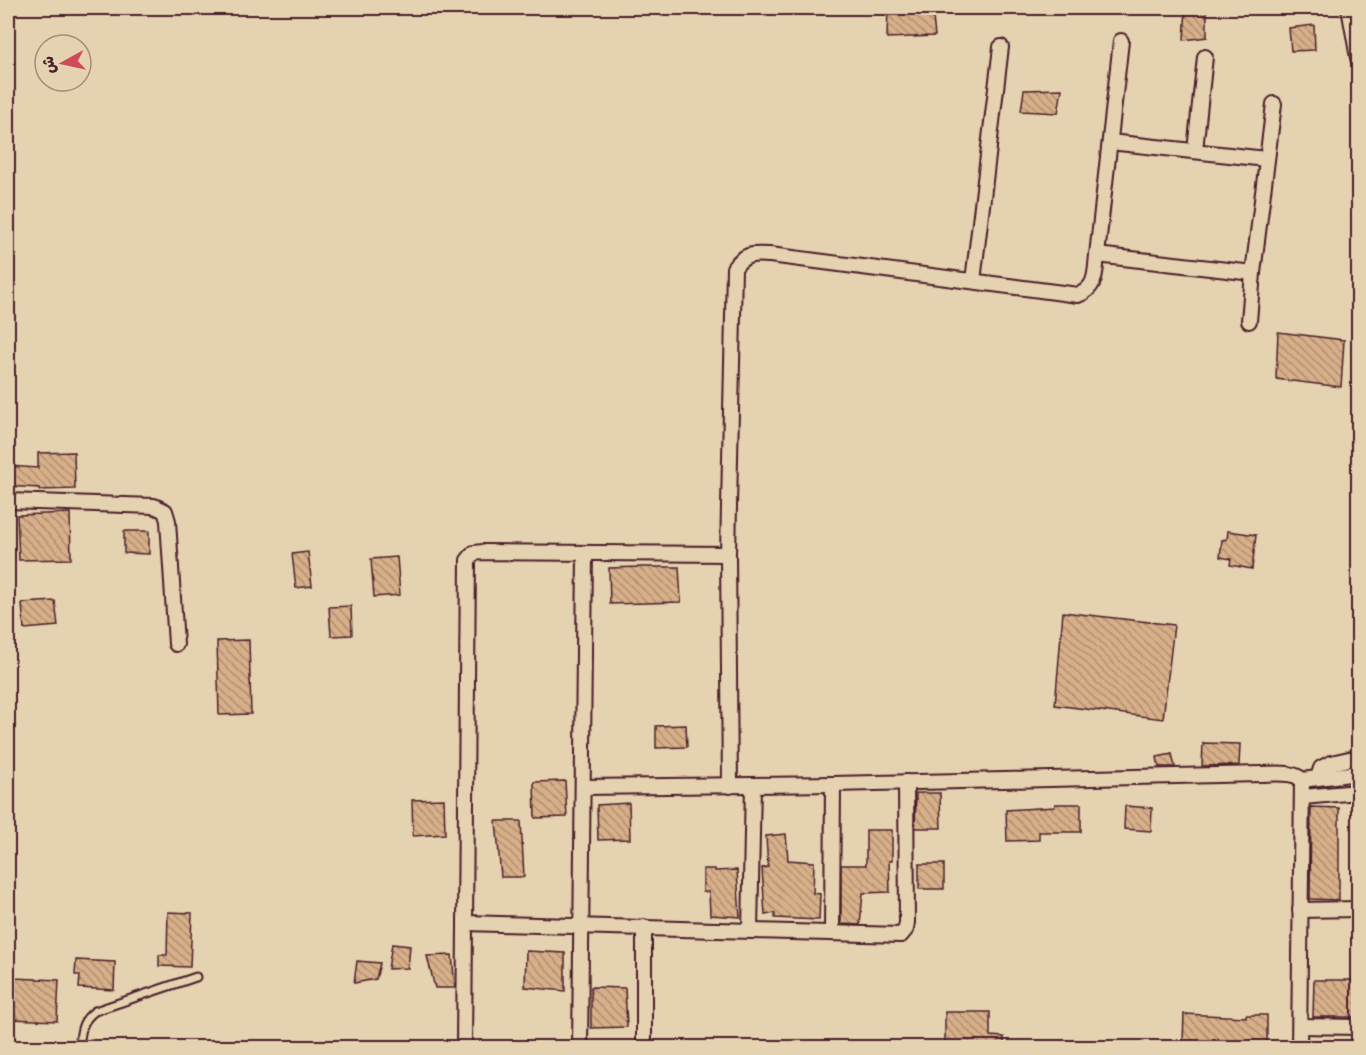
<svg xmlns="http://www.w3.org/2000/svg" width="1366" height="1055" font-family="'Indie Flower','Playpen Sans Arabic',sans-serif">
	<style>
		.building { fill: url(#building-back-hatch); stroke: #4a1f2b; stroke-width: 1.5 }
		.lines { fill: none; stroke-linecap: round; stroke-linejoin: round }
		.service-casing { stroke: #4a1f2b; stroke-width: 11 }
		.minor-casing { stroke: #4a1f2b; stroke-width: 18 }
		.service { stroke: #e5d2b0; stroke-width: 7 }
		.minor { stroke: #e5d2b0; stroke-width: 14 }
	</style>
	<defs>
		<pattern id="building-back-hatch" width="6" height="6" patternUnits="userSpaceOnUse" patternTransform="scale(1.5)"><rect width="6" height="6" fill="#d7b089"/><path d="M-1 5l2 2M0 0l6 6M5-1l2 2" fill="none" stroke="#b08f70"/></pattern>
	</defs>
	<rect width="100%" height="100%" fill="#e5d2b0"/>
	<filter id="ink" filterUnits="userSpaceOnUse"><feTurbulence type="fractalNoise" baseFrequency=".0167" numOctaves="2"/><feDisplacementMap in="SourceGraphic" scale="12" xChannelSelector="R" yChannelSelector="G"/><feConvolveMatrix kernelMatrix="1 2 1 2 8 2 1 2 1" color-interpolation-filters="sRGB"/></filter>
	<g filter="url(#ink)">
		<!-- building -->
		<g class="building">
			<path d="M888,8H932L935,36L887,38Z"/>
			<path d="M1186,8H1207V37L1184,40Z"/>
			<path d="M1314,25L1315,50L1291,51L1289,28Z"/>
			<path d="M1062,89L1058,113L1021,111L1024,90Z"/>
			<path d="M1278,332L1344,340L1341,387L1276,379Z"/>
			<path d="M74,452L75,489L39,490V488L8,486V466L38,468V453Z"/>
			<path d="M70,513L71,559L19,560L17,515Z"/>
			<path d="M124,531H149V554L124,553Z"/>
			<path d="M1228,531L1256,535L1252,569L1230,565L1231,559L1220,557L1222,540L1227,539Z"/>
			<path d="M308,552L312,586L296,588L292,554Z"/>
			<path d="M397,557L400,595L374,597L371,559Z"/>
			<path d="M640,567H679L681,602L610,604L609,568Z"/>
			<path d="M55,601L58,626L24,629L22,603Z"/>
			<path d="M351,606L352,635L331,636L329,607Z"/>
			<path d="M1063,612L1174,625L1163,719L1055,705Z"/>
			<path d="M249,640L251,714L219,715L217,641Z"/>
			<path d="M686,725L687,747L656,748V726Z"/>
			<path d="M1203,743L1240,744L1239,765L1202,766Z"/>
			<path d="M1172,754L1175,767H1159L1157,757Z"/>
			<path d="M565,781L567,817L535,818L534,782Z"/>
			<path d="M916,793H940L941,828H915Z"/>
			<path d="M444,799L445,834L413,836L412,800Z"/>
			<path d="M629,803L630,839L598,840L597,805Z"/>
			<path d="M1055,804H1081V832H1039V840L1007,841L1006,810L1055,807Z"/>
			<path d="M1125,806L1152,808L1151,831L1124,829Z"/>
			<path d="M1311,807L1339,808V900L1310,899Z"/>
			<path d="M496,821H521L524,877H501Z"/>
			<path d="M866,830H892V861H889L890,892L863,893L860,925L841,924V865H866Z"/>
			<path d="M786,834L788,860L814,862L813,893L820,894L819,920L775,918V913L765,915L762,868L768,867L766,836Z"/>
			<rect x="919" y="864" width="25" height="25"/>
			<path d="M703,869H715V871L737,870L740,917L710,915L709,892H703Z"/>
			<path d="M168,912L192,913L190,967L159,966V955H167Z"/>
			<path d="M392,944L410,946L408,968L388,969Z"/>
			<path d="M526,951L565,953V991L525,987Z"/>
			<path d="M452,955L455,988H435L427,956Z"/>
			<path d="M76,960L115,962L114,990L79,988L80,975H75Z"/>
			<path d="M357,961L380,963L376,979L354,983Z"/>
			<path d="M12,978L59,980L57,1021L11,1019Z"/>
			<path d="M1314,980H1359V1017H1313Z"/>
			<path d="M591,987L625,988L627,1027L591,1028Z"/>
			<path d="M945,1012H990V1036L1004,1037V1047H945Z"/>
			<path d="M1184,1014L1246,1017V1015H1267V1047H1246V1044L1183,1043Z"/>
		</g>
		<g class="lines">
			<!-- service casing -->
			<g class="service-casing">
				<path id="service" d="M79,1048C81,1031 81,1021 95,1011L196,977"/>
			</g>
			<!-- minor casing -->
			<g class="minor-casing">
				<g id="minor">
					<path d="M1349,8L1358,58"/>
					<path d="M1110,142L1266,159"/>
					<path d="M1195,150L1205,57"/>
					<path d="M1097,255L1253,273"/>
					<path d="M973,281L1001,47"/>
					<path d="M1249,321L1253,273L1274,104"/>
					<path d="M8,501L154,506L165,511L168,521L176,644"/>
					<path d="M1318,778L1321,768L1331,763L1358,757"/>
					<path d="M730,786L728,554L734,268C745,253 753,254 770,255L1078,295C1097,288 1095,272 1097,255L1121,41"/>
					<path d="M583,787L833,784L1260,774C1273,774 1294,771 1302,780L1358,773"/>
					<path d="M1303,797L1358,792"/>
					<path d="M1300,910L1358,909"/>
					<path d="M465,923L901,935L906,929L907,922L906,782"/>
					<path d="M750,930L753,785"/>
					<path d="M832,932L833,784"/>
					<path d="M1300,1026L1358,1027"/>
					<path d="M464,1048L468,560L474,553L483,552L728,554"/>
					<path d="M580,1048L585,554"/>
					<path d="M644,1048V927"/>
					<path d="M1299,1048L1302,780"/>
				</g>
			</g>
			<!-- service -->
			<use href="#service" class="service"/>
			<!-- minor -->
			<use href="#minor" class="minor"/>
		</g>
	</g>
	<!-- margin -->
	<rect width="1366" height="1055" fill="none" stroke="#e5d2b0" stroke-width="30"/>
	<rect x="15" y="15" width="1336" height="1025" fill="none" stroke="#4a1f2b" stroke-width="2" filter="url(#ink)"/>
	<!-- north arrow -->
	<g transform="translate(63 63) rotate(262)"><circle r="28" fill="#e5d2b0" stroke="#a78a7b" stroke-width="1.5"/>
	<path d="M0-4.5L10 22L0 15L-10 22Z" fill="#d1495b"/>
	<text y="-9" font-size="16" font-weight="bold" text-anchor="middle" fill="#4a1f2b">ش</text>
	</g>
</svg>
